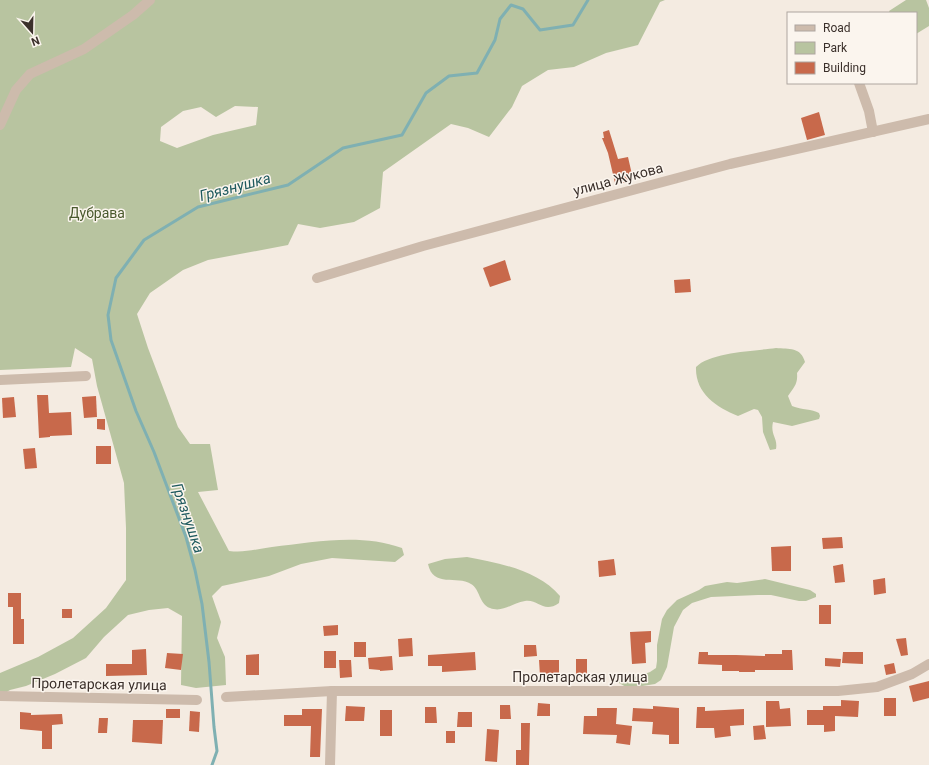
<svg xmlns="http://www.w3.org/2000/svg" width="929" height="765" font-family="Roboto,sans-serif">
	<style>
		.green { fill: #b8c4a0; fill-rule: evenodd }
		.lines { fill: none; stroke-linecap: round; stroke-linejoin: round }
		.stream { stroke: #7fb0b2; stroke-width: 3 }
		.building { fill: #c8694b }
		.minor { stroke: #cdbbac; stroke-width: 10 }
		.labels { text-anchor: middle; stroke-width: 3; stroke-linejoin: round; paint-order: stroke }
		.street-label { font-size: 14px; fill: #3b302b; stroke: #fbf5ee }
		.park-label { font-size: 14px; fill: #4a5a2e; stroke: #fbf5ee }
		.water-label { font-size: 15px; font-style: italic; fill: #1f5a5e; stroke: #fbf5ee }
	</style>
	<rect width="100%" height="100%" fill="#f4ebe1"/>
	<!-- green -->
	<g class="green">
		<path d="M0,0H665L660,2L638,45L606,53L574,67L548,70L522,86L512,107L489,137L468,128L451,124L383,172L380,208L354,222L320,228L298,224L288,245L208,260L183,270L150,293L137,314L148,348L178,427L190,444H210L218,490L198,492L229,551C245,553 256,549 272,547C314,542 361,533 402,548L404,555L395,562L332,558L301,564L269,576L222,586L212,596L221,622L217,638L225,657L226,685L196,688L181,685L182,616L168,608L149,610L128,615L104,637L86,658L55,674L26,686L10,690L0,696V673L38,657L73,638L106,608L126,580V528L124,483L97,386L92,359L75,348L71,367L0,370ZM235,106L258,107L256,125L213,135L177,148L160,141L161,127L183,111L201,107L216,117Z"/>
		<path d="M906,0H926L929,8V26L916,34V13H890L889,11Z"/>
		<path d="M776,348C789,349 801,347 805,362L797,373C798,384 794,387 788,396L792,406C802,410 812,409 819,413L820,416L819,419L792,426L773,422C770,435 778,438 776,449L770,450L763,432L762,417L758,410L754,409L738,416C716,407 695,393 696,367C710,352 755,351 776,348Z"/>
		<path d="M467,557C499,563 538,570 560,596L559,603C543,614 539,599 525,601C512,603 503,613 490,608C479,604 480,589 471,584C457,575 433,588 428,564L445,559Z"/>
		<path d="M765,579L810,590L816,594V597L806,601H799L771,595H758L711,597L692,603L683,610L674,627L667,667L661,680L655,684L636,687H626L619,683L620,680L639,676L650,672L656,668L657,661V645L662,619L667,610L677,600L699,590L705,586L727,582L737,583Z"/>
	</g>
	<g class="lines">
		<!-- stream -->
		<path class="stream" d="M212,765L217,751L214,727L209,662L202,604L195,570L186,537L154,452L136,411L111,340L108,315L116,278L144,240L198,207L288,185L343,148L402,135L426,93L449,76L477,73L495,40L500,19L511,5L523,9L540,30L573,25L588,0"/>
	</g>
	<!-- building -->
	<g class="building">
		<path d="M819,112L825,135L807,140L801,118Z"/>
		<path d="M609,130L618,159L628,157L633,179L628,180L626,183H615L608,153L602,138H604L603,132Z"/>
		<path d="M505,260L511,280L490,287L483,268Z"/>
		<path d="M690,279L691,292L675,293L674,280Z"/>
		<path d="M37,395H48L49,413L71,412L72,435L50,436V437L39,438Z"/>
		<path d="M96,396L97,417L84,418L82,397Z"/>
		<path d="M14,397L16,417L3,418L2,398Z"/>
		<path d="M97,419H105V430L97,429Z"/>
		<rect x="96" y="446" width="15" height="18"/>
		<path d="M35,448L37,468L25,469L23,449Z"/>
		<path d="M842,537L843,548L823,549L822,538Z"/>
		<path d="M791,546V571H772L771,547Z"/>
		<path d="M614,559L616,575L599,577L598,561Z"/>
		<path d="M843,564L845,582L835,583L833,566Z"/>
		<path d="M885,578L886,593L874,595L873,580Z"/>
		<path d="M8,593H21V619H24V644H13V607H8Z"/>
		<rect x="819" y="605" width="12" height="19"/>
		<rect x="62" y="609" width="10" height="9"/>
		<path d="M338,625V635L324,636L323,626Z"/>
		<path d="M651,631V642L645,643L646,663L632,664L630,632Z"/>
		<path d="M412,638L413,656L399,657L398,639Z"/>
		<path d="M906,638L908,655L901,656L896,639Z"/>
		<rect x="354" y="642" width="12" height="15"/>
		<path d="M524,645H536L537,656L524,657Z"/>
		<path d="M146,649L147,675L106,676V664H132V650Z"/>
		<path d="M782,650H792L793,670H755V672H739V671H722V665L698,664L699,652H708V655H736L765,656V654H782Z"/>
		<rect x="324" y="651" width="12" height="17"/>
		<path d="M475,652L476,670L442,672V666H428V655Z"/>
		<path d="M843,652H863V664L842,663Z"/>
		<path d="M167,653L183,654L181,670L165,668Z"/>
		<path d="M259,654V675H246V655Z"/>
		<path d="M392,656L393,670L380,671V670L369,669L368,658Z"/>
		<path d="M825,658L841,659L840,667L825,666Z"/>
		<rect x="576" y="659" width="11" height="17"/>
		<path d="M339,660H351L352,677L340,678Z"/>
		<path d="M539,660H559V676H540Z"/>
		<path d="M894,663L896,673L886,675L884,665Z"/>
		<path d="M929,681V698L913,702L909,686Z"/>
		<rect x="884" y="698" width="12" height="18"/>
		<path d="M841,700L859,701L858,717L835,716V731L824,732V725H807V710H823V706H841Z"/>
		<path d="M766,701H779L780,709L790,708L791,726L766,727Z"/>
		<path d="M538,703L550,704V716H537Z"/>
		<path d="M500,705H510L511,719H500Z"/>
		<path d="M346,706L365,707L364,721H345Z"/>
		<path d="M653,706L679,708V744H669V735L652,734L653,722L632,721L633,708L653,709Z"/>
		<path d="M425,707H436L437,723H425Z"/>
		<path d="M697,707H705V711L744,709V725L730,726L731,736L715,738L714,728H696Z"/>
		<path d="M597,708H617L616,724L632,726L630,745L616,743L617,735L583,734L584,716H597Z"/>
		<rect x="166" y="709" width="14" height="9"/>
		<path d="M302,709H322L320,757H310L311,726H284V715H302Z"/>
		<rect x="380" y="710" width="12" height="26"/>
		<path d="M190,711L200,712L199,732L189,731Z"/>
		<path d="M20,712L31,713V715L62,714L63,724L52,725V749H42V731L20,729Z"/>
		<path d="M458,712H472V727H457Z"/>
		<path d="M99,718H108L107,733H98Z"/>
		<path d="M133,720H163L162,744L132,742Z"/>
		<path d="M521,723H530L529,765H516V750H521Z"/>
		<path d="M764,725L766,739L754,740L753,726Z"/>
		<path d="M487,729L499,730L497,762L485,761Z"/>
		<rect x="446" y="731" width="9" height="12"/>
	</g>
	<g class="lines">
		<!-- minor -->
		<g class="minor">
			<path d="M859,83L869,111L873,132"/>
			<path d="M0,125L16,90L30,74L84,49L133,15L150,0"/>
			<path d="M317,278L423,246L730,164L929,119"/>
			<path d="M0,380L86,376"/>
			<path d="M0,696L197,700"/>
			<path d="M226,697L332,691H838L877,687L912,674L929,664"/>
			<path d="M330,765L332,691"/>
		</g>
	</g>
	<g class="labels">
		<!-- street labels -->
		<g class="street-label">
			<text transform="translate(618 179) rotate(-15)" y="5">улица Жукова</text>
			<text x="580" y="682">Пролетарская улица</text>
			<text transform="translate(99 684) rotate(1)" y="5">Пролетарская улица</text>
		</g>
		<!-- park labels -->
		<g class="park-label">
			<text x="97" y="218">Дубрава</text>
		</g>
		<!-- water labels -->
		<g class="water-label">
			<text transform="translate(235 187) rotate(-15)" y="5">Грязнушка</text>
			<text transform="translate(188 518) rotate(71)" y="5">Грязнушка</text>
		</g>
	</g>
	<!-- legend -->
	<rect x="787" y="12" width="130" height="72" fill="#fbf5ee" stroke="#aea6a0"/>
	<rect x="795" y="25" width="20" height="6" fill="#cdbbac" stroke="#aea6a0"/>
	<text x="823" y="32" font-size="12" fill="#3b302b">Road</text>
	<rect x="795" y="42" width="20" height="12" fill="#b8c4a0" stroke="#aea6a0"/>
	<text x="823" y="52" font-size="12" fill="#3b302b">Park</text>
	<rect x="795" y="62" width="20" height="12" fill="#c8694b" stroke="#aea6a0"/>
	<text x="823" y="72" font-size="12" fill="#3b302b">Building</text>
	<!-- north arrow -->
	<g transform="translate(32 32) rotate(160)" stroke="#fbf5ee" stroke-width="3" paint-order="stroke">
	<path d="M0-3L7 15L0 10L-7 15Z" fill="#3b302b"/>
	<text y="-6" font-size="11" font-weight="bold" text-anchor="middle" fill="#3b302b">N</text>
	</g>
</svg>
